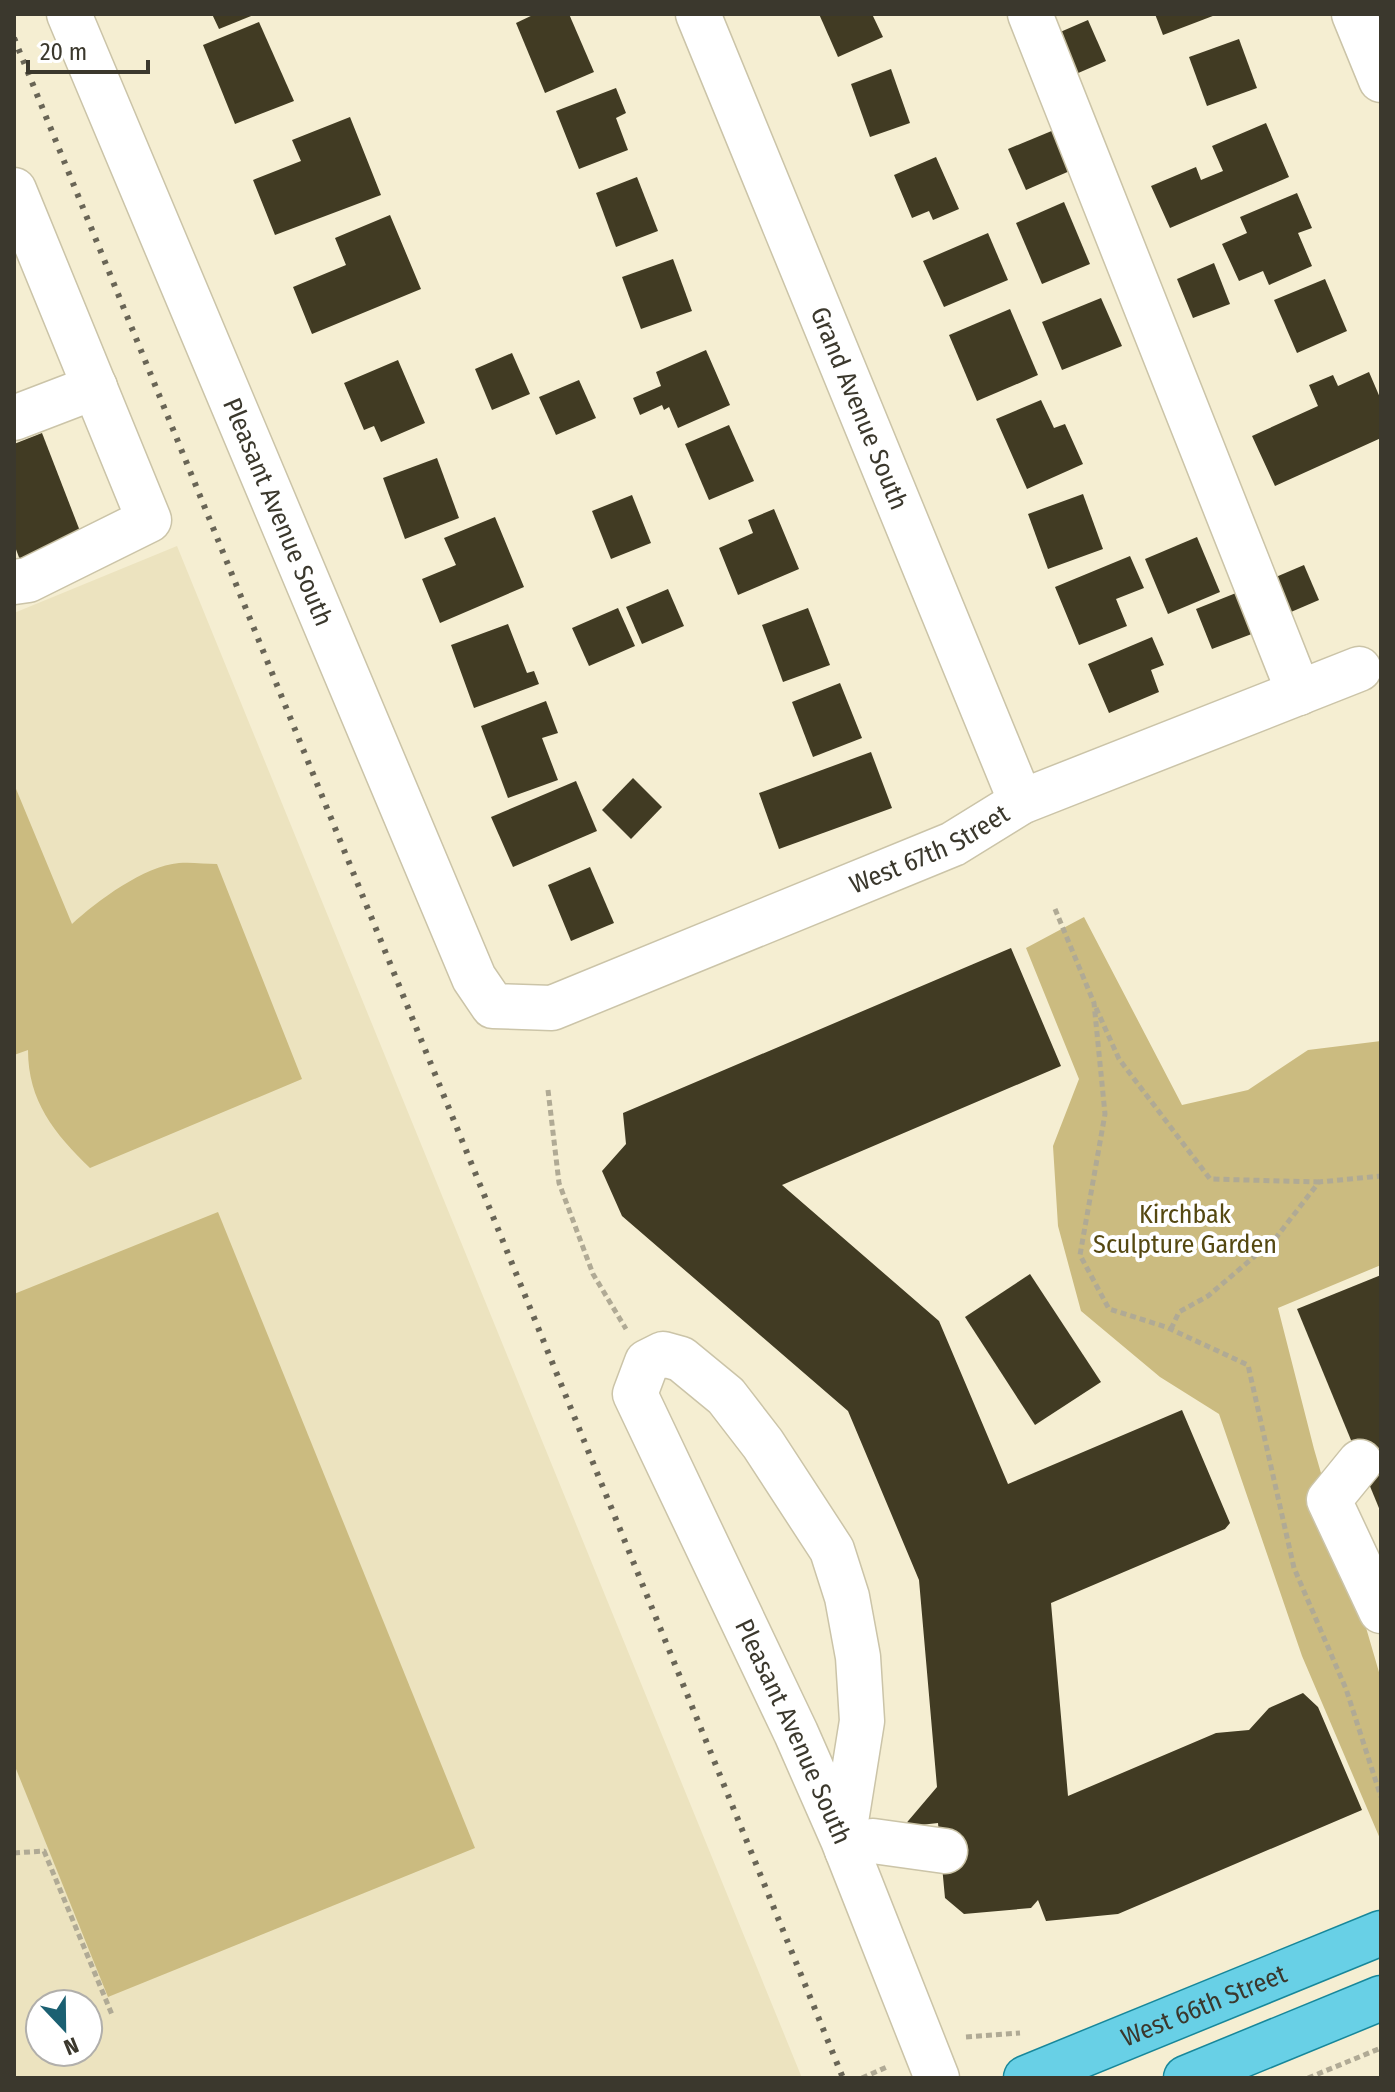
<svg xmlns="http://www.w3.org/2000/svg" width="1395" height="2092" font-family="'Fira Sans Condensed',sans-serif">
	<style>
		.built { fill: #ece3bf; fill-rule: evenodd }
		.green { fill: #cbbb80 }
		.building { fill: #413b23 }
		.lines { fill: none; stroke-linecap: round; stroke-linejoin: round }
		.minor-casing { stroke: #cbc4a8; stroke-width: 47 }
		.major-casing { stroke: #17879a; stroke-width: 47 }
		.path { stroke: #b0aa95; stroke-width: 5; stroke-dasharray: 6 4; stroke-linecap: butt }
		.minor { stroke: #fff; stroke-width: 44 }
		.major { stroke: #68d0e6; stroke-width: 44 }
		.rail { stroke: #696556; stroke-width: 6; stroke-dasharray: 4 8; stroke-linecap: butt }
		.labels { text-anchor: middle; stroke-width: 8; stroke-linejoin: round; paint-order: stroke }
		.street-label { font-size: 26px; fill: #3b382d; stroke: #fff }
		.park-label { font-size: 26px; fill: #554811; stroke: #fff }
	</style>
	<rect width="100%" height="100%" fill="#f5eed2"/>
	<!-- built -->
	<path class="built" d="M177,546L802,2078H14V613ZM40,2004H88V2052H40Z"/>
	<!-- green -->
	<g class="green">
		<path d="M14,784L72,924C97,901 144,866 179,863C192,862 205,864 217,864L302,1079L90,1168C54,1133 28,1101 28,1050L14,1055Z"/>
		<path d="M1084,917L1182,1105L1248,1090L1308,1050L1381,1041V1265L1278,1308L1314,1449L1381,1679V1841L1302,1656L1219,1414L1160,1377L1081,1311L1058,1226L1053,1146L1079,1079L1026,948Z"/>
		<path d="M218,1212L475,1848L108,1997L14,1764V1294Z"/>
	</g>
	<!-- building -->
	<g class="building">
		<path d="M212,14H256L219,29Z"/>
		<path d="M535,14H569L594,72L545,93L516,23Z"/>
		<path d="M819,14H872L883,37L838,57Z"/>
		<path d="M1155,14H1218L1163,35Z"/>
		<path d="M1088,20L1106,61L1069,77L1051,36Z"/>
		<path d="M259,22L294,101L235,124L203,45Z"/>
		<path d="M1239,39L1257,88L1207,106L1189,57Z"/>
		<path d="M891,69L910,123L870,137L851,84Z"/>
		<path d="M616,88L626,113L616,118L628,150L579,169L556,111Z"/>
		<path d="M350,117L381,195L275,235L253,180L301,161L292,140Z"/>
		<path d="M1266,123L1289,177L1170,228L1151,186L1196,167L1201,180L1223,171L1212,146Z"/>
		<path d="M1054,130L1072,170L1026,190L1008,149Z"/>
		<path d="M936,157L959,209L933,220L929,211L912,218L894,175Z"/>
		<path d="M637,177L658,231L616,247L596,193Z"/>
		<path d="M1297,193L1312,228L1298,233L1312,266L1269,285L1263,271L1239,281L1222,244L1247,233L1240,217Z"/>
		<path d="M1064,202L1090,264L1042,284L1016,223Z"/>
		<path d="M390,215L421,289L312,334L293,287L346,265L335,238Z"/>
		<path d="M988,233L1008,280L944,307L923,261Z"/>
		<path d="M673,259L692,311L641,329L622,277Z"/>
		<path d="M1214,263L1230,304L1193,318L1177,279Z"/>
		<path d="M1325,279L1347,331L1297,353L1274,300Z"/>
		<path d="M1101,298L1122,346L1062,370L1042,322Z"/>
		<path d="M1010,309L1038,375L977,401L949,335Z"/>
		<path d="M706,350L730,405L678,428L669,407L664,410L662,405L640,415L633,398L661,386L656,372Z"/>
		<path d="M512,353L530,394L492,410L475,369Z"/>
		<path d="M398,360L425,423L381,442L374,426L364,430L344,383Z"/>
		<path d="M1369,372L1381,400V438L1275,486L1252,436L1318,406L1309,385L1333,375L1338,386Z"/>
		<path d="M579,380L596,418L556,435L539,397Z"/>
		<path d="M1041,400L1054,428L1065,424L1083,464L1027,489L996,419Z"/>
		<path d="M729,425L754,481L709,500L685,444Z"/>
		<path d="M42,433L85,544L23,568L14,544V444Z"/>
		<path d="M437,458L459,518L405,539L383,478Z"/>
		<path d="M1083,494L1103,549L1048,569L1028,514Z"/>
		<path d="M632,495L651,543L611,559L592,511Z"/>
		<path d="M774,509L799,569L738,595L719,548L753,533L748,520Z"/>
		<path d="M495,517L524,587L440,623L422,579L456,565L444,538Z"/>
		<path d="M1197,537L1220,592L1168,614L1145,559Z"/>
		<path d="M1130,556L1144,588L1116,599L1127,626L1079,645L1055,587Z"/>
		<path d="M1304,565L1319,600L1284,615L1269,580Z"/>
		<path d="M668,589L684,626L642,644L626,607Z"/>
		<path d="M1241,591L1257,632L1212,649L1196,609Z"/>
		<path d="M618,608L635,646L589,666L572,628Z"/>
		<path d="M808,608L830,665L783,682L762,625Z"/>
		<path d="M508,624L527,673L534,671L539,684L474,708L451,645Z"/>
		<path d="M1152,637L1164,665L1151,670L1159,692L1109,713L1088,664Z"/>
		<path d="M840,683L862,738L813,757L792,702Z"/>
		<path d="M546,701L558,733L542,738L558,780L508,798L481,726Z"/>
		<path d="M871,752L892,808L779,849L759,793Z"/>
		<path d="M633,778L662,807L631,839L602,810Z"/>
		<path d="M576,781L597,831L513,867L491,817Z"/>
		<path d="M590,867L614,923L571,941L548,885Z"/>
		<path d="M1011,948L1061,1066L782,1185L939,1321L1008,1484L1182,1410L1230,1523L1225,1529L1051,1603L1068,1796L1216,1733L1249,1730L1269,1708L1303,1693L1318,1707L1362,1810L1118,1914L1046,1921L1038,1900L1031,1908L964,1914L945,1898L938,1823L903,1827L937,1787L919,1580L848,1411L622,1216L602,1171L626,1144L623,1113Z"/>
		<path d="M1030,1274L1101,1382L1035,1425L965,1317Z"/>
		<path d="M1381,1275V1513L1297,1309Z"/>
	</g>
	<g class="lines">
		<!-- minor casing -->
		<g class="minor-casing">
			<g id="minor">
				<path id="s1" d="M69,14L474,978L493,1006L552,1008L953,844L1021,802L1359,669"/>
				<path id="s2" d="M698,14L1021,802"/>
				<path d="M1030,14L1299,693"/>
				<path d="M1354,14L1381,80"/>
				<path d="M14,190L149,520L28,580L14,582"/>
				<path d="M14,418L95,387"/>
				<path d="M1360,1462L1329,1500L1381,1611"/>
				<path id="s3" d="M843,1840L862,1721L858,1657L847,1597L832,1550L763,1444L726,1396L681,1359L663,1354L647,1362L635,1394L796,1733L843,1840L937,2078"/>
				<path d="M847,1850L873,1841L945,1851"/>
			</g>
		</g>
		<!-- major casing -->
		<g class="major-casing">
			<g id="major">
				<path id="s4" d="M1026,2078L1381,1933"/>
				<path d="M1186,2078L1381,1998"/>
			</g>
		</g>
		<!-- path -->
		<g class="path">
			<path d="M1055,909L1094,1003L1105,1114L1080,1255L1109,1309L1166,1327L1248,1365L1294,1568L1346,1689L1381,1797"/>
			<path d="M1096,1008L1119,1059L1210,1179L1319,1182"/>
			<path d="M548,1090L559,1183L593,1274L626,1329"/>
			<path d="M1171,1329L1179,1312L1208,1296L1275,1239L1319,1182L1381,1176"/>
			<path d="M14,1853L44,1851L113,2017"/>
			<path d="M966,2037L1020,2033"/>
			<path d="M862,2078L889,2066"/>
			<path d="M1308,2078L1381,2048"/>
		</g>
		<!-- minor -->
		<use href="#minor" class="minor"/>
		<!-- major -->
		<use href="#major" class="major"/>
		<!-- rail -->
		<path class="rail" d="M14,38L843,2078"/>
	</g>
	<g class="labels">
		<!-- street labels -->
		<g class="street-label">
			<text dy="9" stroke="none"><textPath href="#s2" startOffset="426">Grand Avenue South</textPath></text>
			<text dy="9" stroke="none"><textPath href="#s1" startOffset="540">Pleasant Avenue South</textPath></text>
			<text dy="9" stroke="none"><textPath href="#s1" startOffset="1548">West 67th Street</textPath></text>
			<text dy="9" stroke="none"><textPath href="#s3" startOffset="984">Pleasant Avenue South</textPath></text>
			<text dy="9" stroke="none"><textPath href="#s4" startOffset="192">West 66th Street</textPath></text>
		</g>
		<!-- park labels -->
		<g class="park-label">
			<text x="1185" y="1223">Kirchbak<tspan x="1185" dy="30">Sculpture Garden</tspan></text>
		</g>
	</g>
	<!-- border -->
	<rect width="1395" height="2092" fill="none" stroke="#3b382d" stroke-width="32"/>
	<!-- north arrow -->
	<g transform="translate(64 2028) rotate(158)"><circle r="38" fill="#ffffff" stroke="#b1afab" stroke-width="2"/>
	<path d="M0-6L14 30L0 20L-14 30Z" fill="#1b6072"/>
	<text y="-12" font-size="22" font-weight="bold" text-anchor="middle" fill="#3b382d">N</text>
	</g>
	<!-- scale -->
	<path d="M28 60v12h120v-12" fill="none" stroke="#3b382d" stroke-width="4"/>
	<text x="40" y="60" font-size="24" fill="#3b382d" stroke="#ffffff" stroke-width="6" paint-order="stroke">20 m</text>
</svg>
